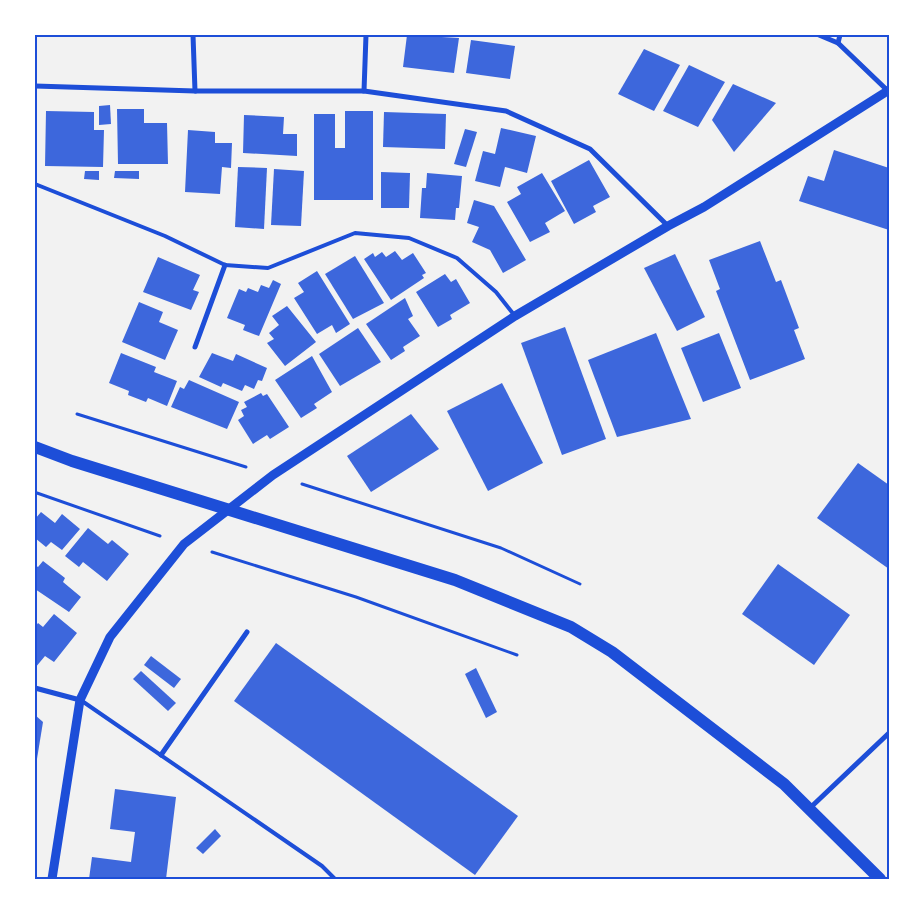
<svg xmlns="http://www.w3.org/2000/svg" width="924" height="914" font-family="Jost,sans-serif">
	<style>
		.building { fill: #3d67dc }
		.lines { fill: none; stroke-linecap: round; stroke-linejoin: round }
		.path { stroke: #1d4ed8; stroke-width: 3 }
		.service { stroke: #1d4ed8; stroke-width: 4 }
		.minor { stroke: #1d4ed8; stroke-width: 5 }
		.tertiary { stroke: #1d4ed8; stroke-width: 9 }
		.primary { stroke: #1d4ed8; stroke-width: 12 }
		.neatline { fill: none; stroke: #1d4ed8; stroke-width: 2 }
	</style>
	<rect width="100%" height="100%" fill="#f2f2f2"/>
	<!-- building -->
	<g class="building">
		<path d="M407,35L459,38L454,73L403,67Z"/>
		<path d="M471,40L515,46L510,79L466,73Z"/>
		<path d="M644,49L680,65L654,111L618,94Z"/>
		<path d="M689,65L725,82L698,127L663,111Z"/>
		<path d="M733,84L776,103L734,152L712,120Z"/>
		<path d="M110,105L111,124L99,125V106Z"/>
		<path d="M117,109H144V123H167L168,164H118Z"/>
		<path d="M46,111L94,112V130H104L103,167L45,166Z"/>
		<path d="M345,111H373V200H314V114H335V148H345Z"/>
		<path d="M384,112L446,114L445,149L383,147Z"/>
		<path d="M244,115L284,117L283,134H297V156L243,153Z"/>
		<path d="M501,128L536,136L527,173L505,167L500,187L475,181L483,151L495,154Z"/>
		<path d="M465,129L477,132L466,167L454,164Z"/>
		<path d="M188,130L215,132V143H232L231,168L222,167L220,194L185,192Z"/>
		<path d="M834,150L889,168V230L799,201L808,176L824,181Z"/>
		<path d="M589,160L610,197L593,206L596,212L574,224L551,181Z"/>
		<path d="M238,167L267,168L264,229L235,227Z"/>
		<path d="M274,169L304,171L301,226L271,225Z"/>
		<path d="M85,171H99V180L84,179Z"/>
		<path d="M115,171H139V179L114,178Z"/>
		<path d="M381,172L410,173L409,208H381Z"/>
		<path d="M427,173L462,176L459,208H456L455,220L420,218L422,188H426Z"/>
		<path d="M542,173L565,211L545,223L550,232L530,242L507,202L521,194L517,187Z"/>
		<path d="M474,200L494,206L526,260L503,273L490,250L472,242L479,227L467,223Z"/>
		<path d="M760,241L776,282L781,280L799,328L794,330L805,359L750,380L716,291L720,289L709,260Z"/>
		<path d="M395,251L402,260L413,253L426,273L422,275L424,278L391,300L364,259L373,253L375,257L382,252L386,257Z"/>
		<path d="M675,254L705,317L677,331L644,268Z"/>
		<path d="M355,256L384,303L353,319L325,274Z"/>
		<path d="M158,257L200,275L193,290L199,292L191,310L143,292Z"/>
		<path d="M317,271L350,324L336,333L332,325L317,334L294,298L304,292L298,283Z"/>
		<path d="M445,274L451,282L456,279L470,303L450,315L452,319L438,327L416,292Z"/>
		<path d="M273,280L281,284L259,336L243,330L245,325L227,318L239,289L246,292L248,288L258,292L261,285L269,288Z"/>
		<path d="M405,298L413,316L408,319L420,336L403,347L405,351L391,360L366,324Z"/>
		<path d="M139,302L163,312L159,322L178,330L165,360L122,342Z"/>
		<path d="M287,306L316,342L285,366L267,343L274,339L269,333L279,325L272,316Z"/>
		<path d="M565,327L606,439L562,455L521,343Z"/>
		<path d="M358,328L381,362L340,386L319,354Z"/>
		<path d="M656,333L691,419L617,437L588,360Z"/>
		<path d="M719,333L741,388L703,402L681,348Z"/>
		<path d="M121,353L156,367L154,372L177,381L167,406L148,398L146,402L128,395L129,391L109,383Z"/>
		<path d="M212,353L233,361L236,354L267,368L262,381L258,380L254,389L245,385L242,391L223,383L221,387L199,377Z"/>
		<path d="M312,356L332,392L314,404L317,408L301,418L275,380Z"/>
		<path d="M189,380L239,402L227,429L171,407L180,387L184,389Z"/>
		<path d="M502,383L543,463L488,491L447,411Z"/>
		<path d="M261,393L263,396L267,394L289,427L270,439L267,435L253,444L238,420L244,416L241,410L247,407L244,402Z"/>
		<path d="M411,414L439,449L371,492L347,456Z"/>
		<path d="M858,463L889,485V569L817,518Z"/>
		<path d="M41,512L55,523L62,514L80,529L62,550L51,542L46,547L35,538V519Z"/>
		<path d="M88,528L108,544L112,540L129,554L107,581L83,562L79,567L65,556Z"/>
		<path d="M43,561L65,578L63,582L81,597L69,612L35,589V565L38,567Z"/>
		<path d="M778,564L850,615L814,665L742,614Z"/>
		<path d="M54,614L77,633L54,662L45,656L35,668V627L38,623L43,627Z"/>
		<path d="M276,643L518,816L475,875L234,701Z"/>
		<path d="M151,656L181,679L174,688L144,665Z"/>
		<path d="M476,668L497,712L486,718L465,674Z"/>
		<path d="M141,671L176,703L168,711L133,679Z"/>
		<path d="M35,715L43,722L36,765H35Z"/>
		<path d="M115,789L176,797L166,879H89L92,857L131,862L135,832L110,829Z"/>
		<path d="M215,829L221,836L203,854L196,848Z"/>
	</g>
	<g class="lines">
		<!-- path -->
		<g class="path">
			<path d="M77,414L246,467"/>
			<path d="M302,484L501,548L580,584"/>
			<path d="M37,493L160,536"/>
			<path d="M212,552L356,597L517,655"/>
		</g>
		<!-- service -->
		<g class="service">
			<path d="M35,184L165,236L225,265L268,268L355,233L409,238L457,258L496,292L515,316"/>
			<path d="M82,701L322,866L335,879"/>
		</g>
		<!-- minor -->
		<g class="minor">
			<path d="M193,35L195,91"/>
			<path d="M819,35L838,43"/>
			<path d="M840,35L838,43L888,91"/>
			<path d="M35,86L195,91H364L506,111L590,149L668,226"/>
			<path d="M364,91L366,35"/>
			<path d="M195,347L225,265"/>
			<path d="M35,688L80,700"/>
			<path d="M161,755L247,632"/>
			<path d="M810,808L889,733"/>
		</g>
		<!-- tertiary -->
		<path class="tertiary" d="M52,879L80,700L110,637L184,544L273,475L515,316L668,226L704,207L889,90"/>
		<!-- primary -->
		<path class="primary" d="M35,447L72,461L455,580L571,627L612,652L784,784L880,879"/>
	</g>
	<!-- border -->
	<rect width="924" height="914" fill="none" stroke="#ffffff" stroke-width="72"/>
	<rect x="36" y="36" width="852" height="842" class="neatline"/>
</svg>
